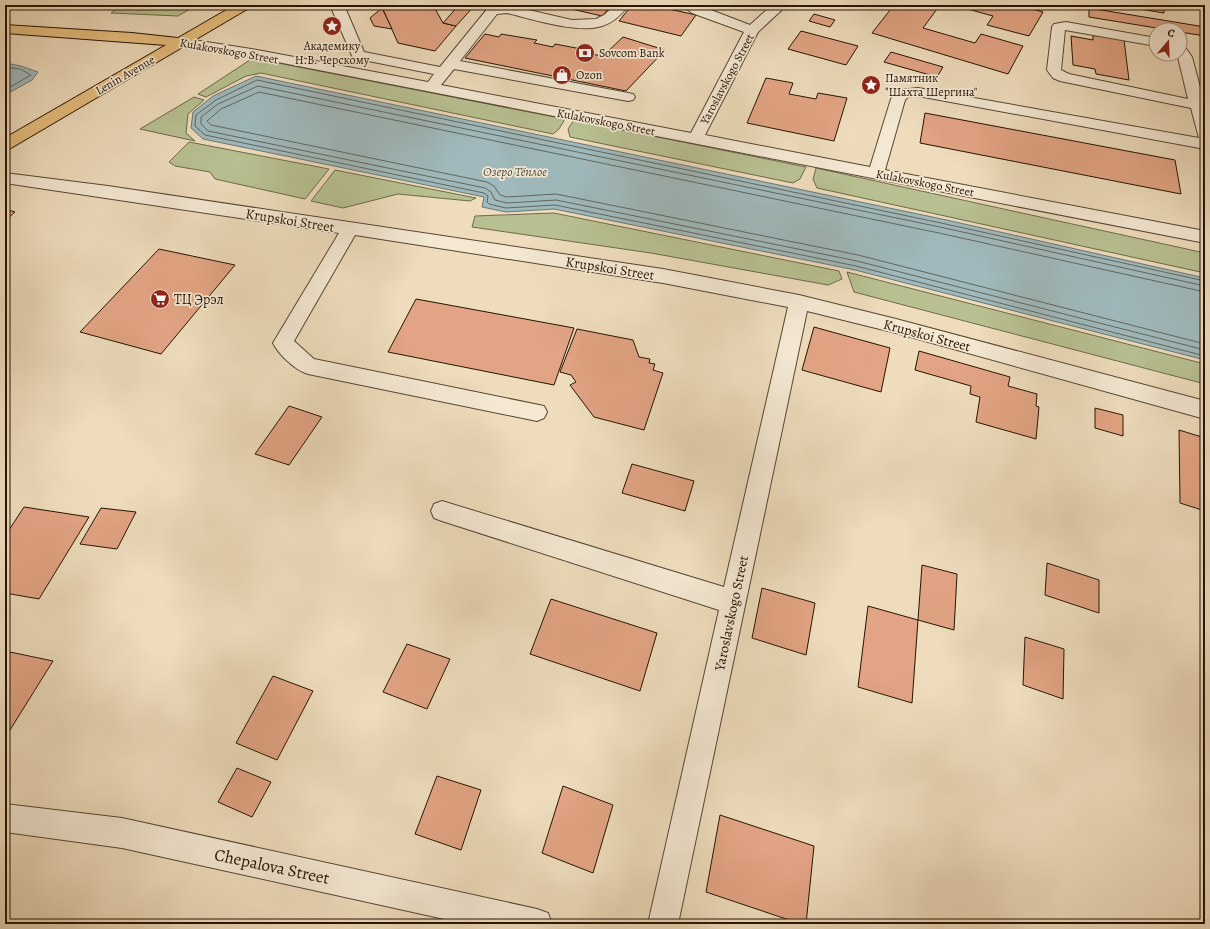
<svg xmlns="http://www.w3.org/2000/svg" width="1210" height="929" font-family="Alegreya,serif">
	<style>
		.green { fill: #b8c091; stroke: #6e6a4a }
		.water { fill: #9fb9bc; stroke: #6e7772 }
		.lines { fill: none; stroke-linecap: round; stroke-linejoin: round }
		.shore { stroke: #626660; stroke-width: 1 }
		.building { fill: #e2a484; stroke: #251404 }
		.minor-casing { stroke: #574632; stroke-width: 2 }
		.major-casing { stroke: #251404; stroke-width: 2 }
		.minor { fill: #f4e8d3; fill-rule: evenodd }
		.major { fill: #e7be7e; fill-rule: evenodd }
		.labels { text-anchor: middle; stroke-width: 3.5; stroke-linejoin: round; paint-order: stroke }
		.far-poi-label { font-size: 12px; fill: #251404; stroke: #f4e8d3; text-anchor: start }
		.far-street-label { font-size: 12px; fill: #251404; stroke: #f4e8d3 }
		.far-water-label { font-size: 13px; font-style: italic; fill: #504e44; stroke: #f4e8d3 }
		.street-label { font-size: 14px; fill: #251404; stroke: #f4e8d3 }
		.poi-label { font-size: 14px; fill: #251404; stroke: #f4e8d3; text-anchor: start }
		.near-street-label { font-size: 17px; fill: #251404; stroke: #f4e8d3 }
	</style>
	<rect width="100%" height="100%" fill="#eedcbc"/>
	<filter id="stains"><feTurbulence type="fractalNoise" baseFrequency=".005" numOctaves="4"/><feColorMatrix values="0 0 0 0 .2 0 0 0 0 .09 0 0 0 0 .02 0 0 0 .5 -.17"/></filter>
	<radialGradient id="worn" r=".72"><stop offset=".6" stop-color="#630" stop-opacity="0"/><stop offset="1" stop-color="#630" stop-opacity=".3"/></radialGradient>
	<!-- green -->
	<g class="green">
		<path d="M123,5H197L178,16L111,13Z"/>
		<path d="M253,58L565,119L559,129L553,134L261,73L246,76L206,97L198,94Z"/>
		<path d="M194,97L204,100L188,114L186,133L195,141L140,129Z"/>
		<path d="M574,120L806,167L800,179L793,183L570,137L568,129Z"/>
		<path d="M189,142L329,169L305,199L215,179L210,172L175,166L169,162Z"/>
		<path d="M816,168L1205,253V273L817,188L813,179Z"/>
		<path d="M335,170L476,198L470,201L398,194L343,208L311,201Z"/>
		<path d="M554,213L839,271L842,279L828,285L651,253L472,227L475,216Z"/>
		<path d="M847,272L1205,364V384L854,292Z"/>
	</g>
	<!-- water -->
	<g class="water">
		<path d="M5,63L21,66L38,72L32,80L5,95Z"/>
		<path d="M256,76L942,219L1205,278V360L855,270L554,209L506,212L482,207L484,197L203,139L191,128L193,112L213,96Z"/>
	</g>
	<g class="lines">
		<!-- shore -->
		<g class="shore">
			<path d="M5,67L20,69L31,75L5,90"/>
			<path d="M1205,281L941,223L257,80L216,100L196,115L195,126L205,135L484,193L488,196L487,202L489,204L506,208L555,205L856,266L1205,356"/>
			<path d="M1205,286L940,227L258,86L218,104L201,117V124L208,131L485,188L491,192L495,200L507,203L556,200L857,261L1205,350"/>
			<path d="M1205,292L939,233L259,92L221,109L207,121L211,125L487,182L494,186L500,195L507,197L556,194L858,255L1205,344"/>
		</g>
	</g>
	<!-- building -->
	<g class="building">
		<path d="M381,5H433L443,23L456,26L435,51L398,43Z"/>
		<path d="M459,5H475L456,26L443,23Z"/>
		<path d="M554,5H612L602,16Z"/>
		<path d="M632,5H651L696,15L681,36L619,21Z"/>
		<path d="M894,5H940L923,28L975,43L981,34L1023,46L1008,74L872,33Z"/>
		<path d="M953,5H1019L1043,12L1029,36L987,25L993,16Z"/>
		<path d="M1116,5H1164V13Z"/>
		<path d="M382,8L392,29L374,26L370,18Z"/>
		<path d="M1089,8L1205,27V36L1180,32V30H1169L1089,17Z"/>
		<path d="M814,14L835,20L830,27L809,21Z"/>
		<path d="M801,31L858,46L846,65L788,49Z"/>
		<path d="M485,34L499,37L501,34L537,40L534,43L553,47L555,44L592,51L590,54L603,56L623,37L665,50L626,91L465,58Z"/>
		<path d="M1093,35L1124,40L1129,80L1096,74L1095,69L1073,65L1071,36L1093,40Z"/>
		<path d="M891,52L943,67L937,77L884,62Z"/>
		<path d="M766,78L793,83L789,94L816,99L818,93L847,98L834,141L747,123Z"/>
		<path d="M925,113L1175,160L1181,194L920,143Z"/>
		<path d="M5,209L15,212L5,221Z"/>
		<path d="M159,249L235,265L161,354L80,332Z"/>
		<path d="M416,299L574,328L554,385L388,352Z"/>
		<path d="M814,327L890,348L881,392L802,370Z"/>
		<path d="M577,329L633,340L639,357L650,359L649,363L655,364L653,370L663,373L644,430L594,417L570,385L576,382L571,375L560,372Z"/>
		<path d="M919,351L1010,377L1008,386L1037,394L1036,406L1039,407L1036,439L976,422L980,397L970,394L971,386L915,370Z"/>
		<path d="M289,406L322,417L289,465L255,454Z"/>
		<path d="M1095,408L1123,415V436L1095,428Z"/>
		<path d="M1179,430L1205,438V511L1180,503Z"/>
		<path d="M632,464L694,481L685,511L622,493Z"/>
		<path d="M24,507L89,517L39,599L5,593V536Z"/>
		<path d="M101,508L136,512L117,549L80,544Z"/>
		<path d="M1047,563L1099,580V613L1045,595Z"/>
		<path d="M922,565L957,574L954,630L918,620Z"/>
		<path d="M762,588L815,603L806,655L752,638Z"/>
		<path d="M551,599L657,633L640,691L530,654Z"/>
		<path d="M868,606L918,620L912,703L858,687Z"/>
		<path d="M1025,637L1064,649L1063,699L1023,685Z"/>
		<path d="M407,644L450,659L427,709L383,692Z"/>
		<path d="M10,652L53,661L5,738V660Z"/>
		<path d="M273,676L313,691L277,760L236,743Z"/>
		<path d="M237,768L271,782L252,817L218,802Z"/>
		<path d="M437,776L481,790L461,850L415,834Z"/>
		<path d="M563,786L613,805L593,873L542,853Z"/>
		<path d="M720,815L814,846L806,924H801L706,892Z"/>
	</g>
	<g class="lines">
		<!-- minor casing -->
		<g class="minor-casing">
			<g id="minor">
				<path d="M330,5H344L364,52L440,67L488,8L507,5L572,20L596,19L604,15L615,5H629C622,14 613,23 602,26C577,34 533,19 507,13L497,14L460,61L628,93L633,94L635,97L633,100L628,101L454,69L441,85L691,133L744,32L692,13L682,5H698L750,25L772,5H787L758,32L705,135L870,167L891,99L899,90L918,88L1199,138L1191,108L1060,81L1053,78L1047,70L1052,27L1054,24L1066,22L1156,38V46L1065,30L1061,70L1069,74L1188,99L1178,57L1176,54H1180V46L1185,47L1192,57L1205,106V149L918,96L908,97L905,100L885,170L1205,231V243L257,58L181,46L176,45L174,42L176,39L181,38L257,50L428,82L434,74L353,58Z"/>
				<path d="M5,173L108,186L663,269L799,295L896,319L1205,401V419L896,333L807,311L678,924H648L719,610L442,521L434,518L431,511L434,504L442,501L724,587L788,307L663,283L355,235L294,341L314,359L544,406L547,412L544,418L537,421L308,374C295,370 279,355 273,343L339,233L5,183Z"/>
				<path d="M5,804L122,818L537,909L548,913L552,924H467L122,848L5,832Z"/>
			</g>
		</g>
		<!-- major casing -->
		<g class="major-casing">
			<path id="major" d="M235,5H251L249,8L11,148L5,150V138L166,45L5,33V25L132,33L178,38Z"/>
		</g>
		<!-- minor -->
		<use href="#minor" class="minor"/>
		<!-- major -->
		<use href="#major" class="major"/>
	</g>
	<!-- icons -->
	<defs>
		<g id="sight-disc" transform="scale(1)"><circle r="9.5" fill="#8f2418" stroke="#f4e8d3"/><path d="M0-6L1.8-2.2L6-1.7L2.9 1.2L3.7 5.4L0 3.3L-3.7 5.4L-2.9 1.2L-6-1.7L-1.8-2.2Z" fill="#fff"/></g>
		<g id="bank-disc" transform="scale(1)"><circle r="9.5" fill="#8f2418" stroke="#f4e8d3"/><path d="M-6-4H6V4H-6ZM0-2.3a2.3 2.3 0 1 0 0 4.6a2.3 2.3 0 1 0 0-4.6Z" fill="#fff"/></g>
		<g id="shop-disc" transform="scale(1)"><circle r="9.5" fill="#8f2418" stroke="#f4e8d3"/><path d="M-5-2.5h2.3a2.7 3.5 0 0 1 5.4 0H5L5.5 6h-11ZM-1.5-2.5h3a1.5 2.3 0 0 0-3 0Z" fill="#fff"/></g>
		<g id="supermarket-disc" transform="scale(1)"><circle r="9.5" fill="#8f2418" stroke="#f4e8d3"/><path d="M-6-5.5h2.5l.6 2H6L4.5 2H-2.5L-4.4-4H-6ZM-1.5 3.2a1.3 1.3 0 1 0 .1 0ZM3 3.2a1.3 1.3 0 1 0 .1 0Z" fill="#fff"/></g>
	</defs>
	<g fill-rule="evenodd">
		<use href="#sight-disc" x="332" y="26"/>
		<use href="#bank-disc" x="585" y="53"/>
		<use href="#shop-disc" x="562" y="75"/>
		<use href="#sight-disc" x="871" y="85"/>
		<use href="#supermarket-disc" x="160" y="299"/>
	</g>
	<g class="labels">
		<!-- far-poi labels -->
		<g class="far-poi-label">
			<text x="332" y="50" text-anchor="middle">Академику<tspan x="332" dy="14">Н.В. Черскому</tspan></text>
			<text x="599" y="57">Sovcom Bank</text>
			<text x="576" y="79">Ozon</text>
			<text x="885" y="82">Памятник<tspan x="885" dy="14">"Шахта Шергина"</tspan></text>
		</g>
		<!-- far-street labels -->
		<g class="far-street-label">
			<text transform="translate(229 51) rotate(10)" y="4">Kulakovskogo Street</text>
			<text transform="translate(125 75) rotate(-30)" y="4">Lenin Avenue</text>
			<text transform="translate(727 79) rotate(-62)" y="4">Yaroslavskogo Street</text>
			<text transform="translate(606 122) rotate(11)" y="4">Kulakovskogo Street</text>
			<text transform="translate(925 183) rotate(11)" y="4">Kulakovskogo Street</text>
		</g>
		<!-- far-water labels -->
		<g class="far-water-label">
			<text x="515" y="176">Озеро Тёплое</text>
		</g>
		<!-- street labels -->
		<g class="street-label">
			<text transform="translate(290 220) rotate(9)" y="5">Krupskoi Street</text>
			<text transform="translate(610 268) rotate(9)" y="5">Krupskoi Street</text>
			<text transform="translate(927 335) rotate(15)" y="5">Krupskoi Street</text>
			<text transform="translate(731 613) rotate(-78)" y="5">Yaroslavskogo Street</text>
		</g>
		<!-- poi labels -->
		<g class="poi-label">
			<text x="174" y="304">ТЦ Эрэл</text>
		</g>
		<!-- near-street labels -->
		<g class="near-street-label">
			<text transform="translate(272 866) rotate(12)" y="6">Chepalova Street</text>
		</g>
	</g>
	<!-- margin -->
	<rect width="1210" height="929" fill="none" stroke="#eedcbc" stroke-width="20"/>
	<rect x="6" y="6" width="1198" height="917" fill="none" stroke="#251404" stroke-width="2"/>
	<rect x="10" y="10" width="1190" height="909" fill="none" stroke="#251404"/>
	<!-- north arrow -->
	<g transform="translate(1168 42) rotate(19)"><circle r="19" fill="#f4e8d3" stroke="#a19380"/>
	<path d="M0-3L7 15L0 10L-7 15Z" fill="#8f2418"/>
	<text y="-6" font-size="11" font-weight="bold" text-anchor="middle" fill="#251404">С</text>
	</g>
	<rect width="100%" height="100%" filter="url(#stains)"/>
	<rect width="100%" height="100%" fill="url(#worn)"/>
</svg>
